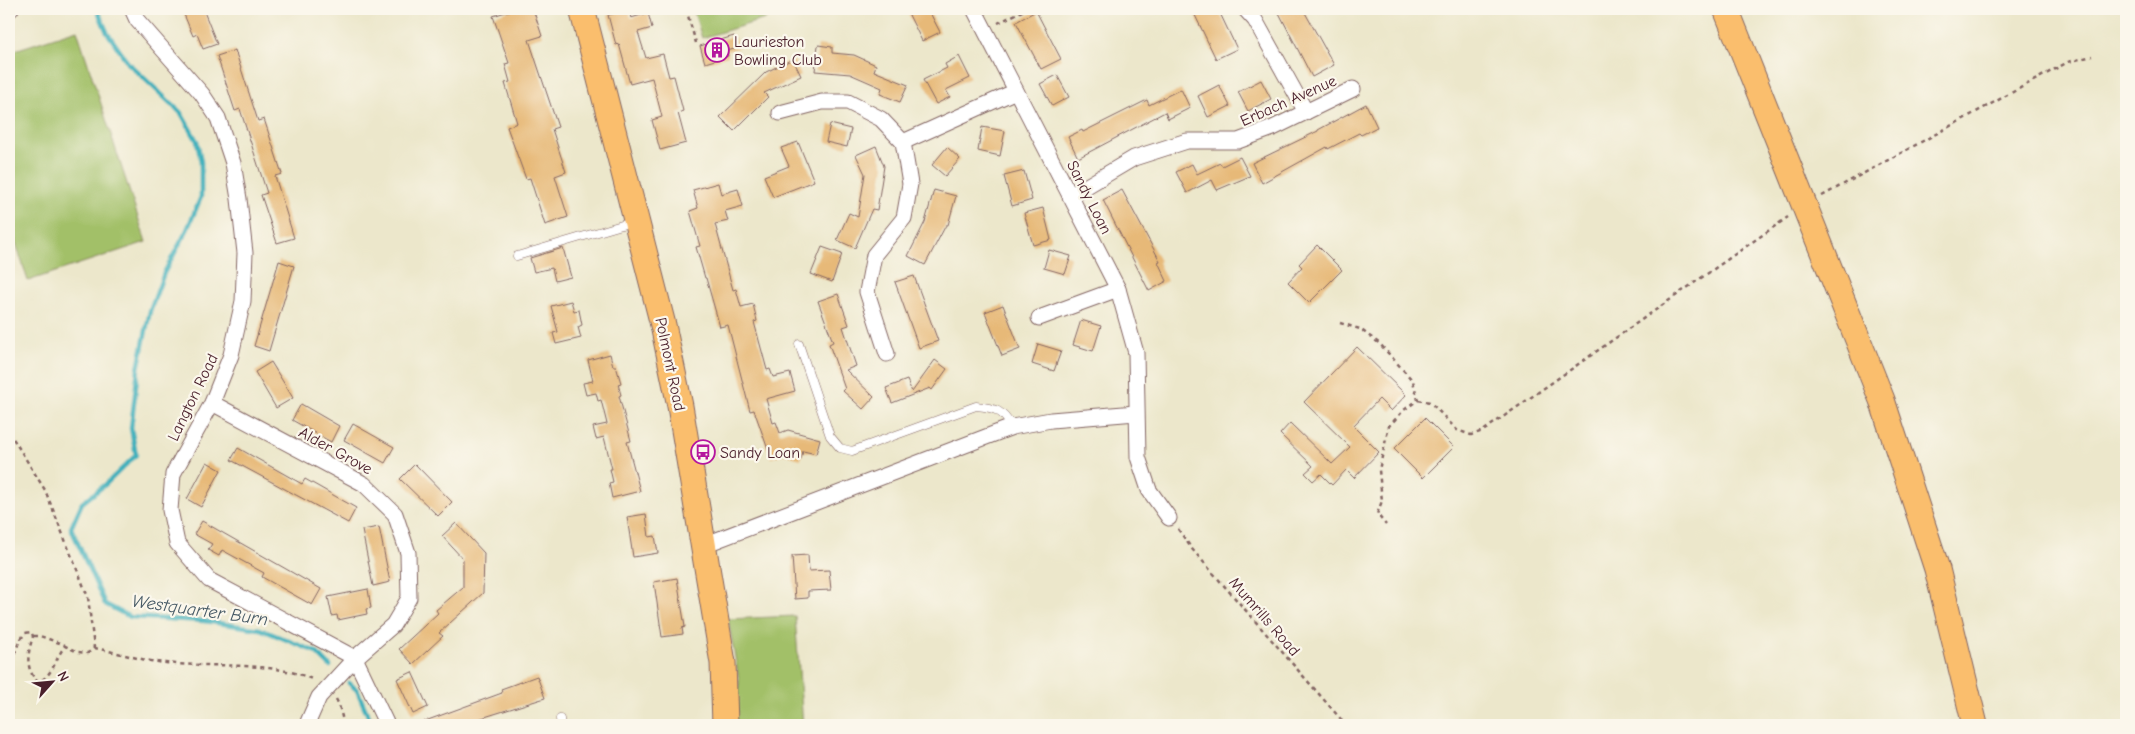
<svg xmlns="http://www.w3.org/2000/svg" width="2135" height="734" font-family="'Comic Neue',sans-serif">
	<style>
		.green { fill: #a2c068; stroke: #76704a }
		.lines { fill: none; stroke-linecap: round; stroke-linejoin: round }
		.stream { stroke: #41b0bc; stroke-width: 4.5 }
		.building { fill: #e7b978 }
		.lane-casing { stroke: #836563; stroke-width: 9 }
		.street-casing { stroke: #836563; stroke-width: 17 }
		.primary-casing { stroke: #836563; stroke-width: 27 }
		.path { stroke: #836563; stroke-width: 2.5; stroke-dasharray: 4 4; stroke-linecap: butt }
		.lane { stroke: #fff; stroke-width: 8 }
		.street { stroke: #fff; stroke-width: 15 }
		.primary { stroke: #fabe6d; stroke-width: 25 }
		.labels { text-anchor: middle; stroke-width: 4.5; stroke-linejoin: round; paint-order: stroke }
		.poi-label { font-size: 16px; fill: #4a1f2b; stroke: #fbf7ec; text-anchor: start }
		.street-label { font-size: 16px; fill: #4a1f2b; stroke: #fbf7ec }
		.water-label { font-size: 18px; font-style: italic; fill: #465965; stroke: #fbf7ec }
	</style>
	<rect width="100%" height="100%" fill="#fbf7ec"/>
	<filter id="ink" filterUnits="userSpaceOnUse"><feTurbulence type="fractalNoise" baseFrequency=".02" numOctaves="2"/><feDisplacementMap in="SourceGraphic" scale="10" xChannelSelector="R" yChannelSelector="G"/><feConvolveMatrix kernelMatrix="1 2 1 2 8 2 1 2 1" color-interpolation-filters="sRGB"/></filter>
	<filter id="wash" filterUnits="userSpaceOnUse"><feTurbulence type="fractalNoise" baseFrequency=".0096" numOctaves="4" result="noise"/><feDisplacementMap in="SourceGraphic" scale="20" xChannelSelector="R" yChannelSelector="G"/><feGaussianBlur stdDeviation="1.12" result="paint"/><feColorMatrix in="noise" values="0 0 0 0 0 0 0 0 0 0 0 0 0 0 0 0 0 1.4 0 .05"/><feComposite in="paint" operator="in"/></filter>
	<g filter="url(#wash)">
		<rect width="100%" height="100%" fill="#ece7cb"/>
		<!-- green -->
		<g class="green">
			<path d="M693,9H784L785,13L702,38Z"/>
			<path d="M77,30L146,242L28,281L9,221V52Z"/>
			<path d="M795,616L803,725H736L739,680L728,619Z"/>
		</g>
		<g class="lines">
			<!-- stream -->
			<g class="stream">
				<path d="M97,9L107,32L128,63L181,113L197,141L201,162V197L187,230L164,273L150,311L138,369L131,428L136,455L106,484L82,503L71,528L105,604L130,617L204,621L260,629L316,652L330,666"/>
				<path d="M349,683L357,690L372,725"/>
			</g>
		</g>
		<g id="blocks">
			<!-- building -->
			<g class="building">
				<path d="M192,9H203L217,44L203,49L197,34L193,36L183,12Z"/>
				<path d="M515,9H533L542,36L529,40L558,127L552,129L566,172L555,176L568,217L545,225L530,178L526,179L507,127L517,123L505,83L510,82L505,64L509,63L493,16Z"/>
				<path d="M906,9H928L940,32L922,41Z"/>
				<path d="M1192,9H1218L1237,49L1216,59Z"/>
				<path d="M1277,9H1303L1334,65L1312,77Z"/>
				<path d="M629,10L631,18L648,13L652,28L638,32L646,58L663,54L669,77L674,76L683,111L678,113L686,143L660,150L652,120L662,117L652,78L630,84L619,44L616,45L608,15Z"/>
				<path d="M1036,11L1061,59L1041,69L1016,22Z"/>
				<path d="M734,36L738,48L727,51L728,56L705,63L700,46Z"/>
				<path d="M818,45L832,47V53L854,55L876,65L874,71L908,85L900,102L880,94L882,88L850,74L815,71Z"/>
				<path d="M235,50L258,121L264,119L282,174L275,176L294,238L277,243L261,195L267,193L240,109L235,111L217,56Z"/>
				<path d="M959,56L970,78L946,90L950,97L936,104L923,80L947,68L945,64Z"/>
				<path d="M793,59L801,76L764,93L768,97L734,131L720,117L766,72Z"/>
				<path d="M1057,75L1069,97L1052,106L1040,84Z"/>
				<path d="M1261,80L1271,99L1248,111L1238,92Z"/>
				<path d="M1219,85L1230,106L1208,117L1198,96Z"/>
				<path d="M1181,89L1190,108L1168,119L1165,112L1078,158L1068,137L1082,130L1083,132L1147,100L1149,105Z"/>
				<path d="M1366,104L1377,127L1361,135L1359,133L1328,149L1327,147L1262,183L1252,163L1318,131V130Z"/>
				<path d="M830,124L851,129L847,147L826,142Z"/>
				<path d="M982,127L1005,131L1000,156L978,151Z"/>
				<path d="M798,142L814,181L773,197L764,176L789,166L781,148Z"/>
				<path d="M876,146L884,166L877,210L872,209L855,248L837,240L849,213L858,217L865,174L856,155Z"/>
				<path d="M947,147L960,159L945,176L932,165Z"/>
				<path d="M1240,157L1250,176L1217,190L1212,180L1187,193L1176,172L1192,164L1197,174L1220,163L1222,166Z"/>
				<path d="M1024,171L1032,200L1012,206L1004,176Z"/>
				<path d="M718,183L721,194L738,189L743,206L725,211L728,221L715,224L733,290L736,289L741,307L753,304L757,321L754,322L767,370L770,369L773,377L790,373L795,391L766,399L773,423L776,422L780,433L788,430L820,439L816,454L803,451L801,459L783,454L771,458L754,410L750,411L728,325L720,327L706,278H705L696,247L700,246L690,211L698,208L693,190Z"/>
				<path d="M934,190L956,196L948,225H946L925,265L908,256L925,222Z"/>
				<path d="M1122,190L1160,261L1158,262L1167,281L1149,291L1103,200Z"/>
				<path d="M1043,208L1051,240L1033,245L1024,213Z"/>
				<path d="M1317,245L1342,270L1309,303L1288,282L1302,267L1299,264Z"/>
				<path d="M822,247L842,254L832,282L811,274Z"/>
				<path d="M563,248L571,277L555,281L552,268L534,272L530,258Z"/>
				<path d="M1049,250L1071,256L1065,274L1044,268Z"/>
				<path d="M279,261L294,266L269,351L254,346Z"/>
				<path d="M914,276L938,341L919,348L895,282Z"/>
				<path d="M838,294L849,325L843,327L856,366L846,370L874,397L863,409L843,391L845,389L829,344L833,342L818,301Z"/>
				<path d="M571,301L574,311L579,310L582,325L578,327L581,338L556,344L553,333L558,332L551,306Z"/>
				<path d="M1003,305L1020,349L1002,356L985,312Z"/>
				<path d="M1081,320L1101,326L1093,351L1073,345Z"/>
				<path d="M1038,344L1061,351L1054,371L1032,364Z"/>
				<path d="M1357,347L1406,395L1391,411L1379,399L1353,426L1379,452L1354,478L1346,470L1332,485L1321,474L1313,481L1305,473L1313,466L1280,434L1290,423L1332,464L1350,447L1304,402Z"/>
				<path d="M610,354L613,366H616L621,383L618,384L621,395L619,396L631,441L627,442L640,491L612,498L609,483L613,482L610,469H612L604,437L596,439L593,427L607,424L601,400L598,401L596,393L586,395L583,383L593,381L588,360Z"/>
				<path d="M935,360L947,369L932,390L930,388L892,403L886,388L907,380L912,392Z"/>
				<path d="M271,362L293,398L276,408L255,372Z"/>
				<path d="M301,404L339,426L331,442L292,420Z"/>
				<path d="M1425,418L1454,447L1423,478L1394,449Z"/>
				<path d="M353,424L394,447L385,463L344,440Z"/>
				<path d="M238,448L302,484L305,479L356,508L348,523L231,460Z"/>
				<path d="M207,462L221,470L201,507L187,499Z"/>
				<path d="M415,464L452,502L438,516L400,479Z"/>
				<path d="M646,514L649,537L655,536L658,553L633,557L627,517Z"/>
				<path d="M202,521L321,589L312,605L262,577L264,573L222,550L219,556L208,550L212,544L194,534Z"/>
				<path d="M456,523L484,553L483,593L439,633L443,636L413,664L399,649L438,613L436,610L463,587V559L442,536Z"/>
				<path d="M379,527L390,582L373,586L362,530Z"/>
				<path d="M808,555L809,571L829,570L831,590L808,591V598L795,599L792,556Z"/>
				<path d="M677,578L685,627L682,628L683,634L662,637L654,582Z"/>
				<path d="M368,589L371,608L366,609L367,614L338,620L337,615L332,616L328,597Z"/>
				<path d="M412,672L428,707L413,714L397,679Z"/>
				<path d="M537,676L545,698L469,722L470,725H417V724L502,693L501,689Z"/>
			</g>
		</g>
	</g>
	<g filter="url(#ink)">
		<use href="#blocks" fill-opacity="0" stroke="#836563" stroke-width="1"/>
		<g class="lines">
			<!-- lane casing -->
			<g class="lane-casing">
				<g id="lane">
					<path d="M517,256L632,222"/>
					<path d="M799,344L830,436L840,448L852,451L976,406C996,408 1002,410 1012,427"/>
					<path d="M560,719L561,725"/>
				</g>
			</g>
			<!-- street casing -->
			<g class="street-casing">
				<g id="street">
					<path d="M9,9H11"/>
					<path d="M132,9L137,20L202,94L218,118L233,163L239,199L245,253L243,301L231,355L212,403L173,474L170,510L177,543L209,580L355,658L387,725"/>
					<path d="M974,9L1118,289L1136,353L1138,457L1149,490L1169,518"/>
					<path d="M1245,9L1255,20L1306,112"/>
					<path d="M780,113L822,102H848L881,119L903,142L910,184L904,218L874,255L867,292L887,354"/>
					<path d="M903,142L1016,91"/>
					<path d="M1070,196L1134,158L1187,141H1238L1273,128L1353,89"/>
					<path d="M1039,318L1118,289"/>
					<path d="M212,403L364,484L395,514L408,553L409,598L393,625L355,658L319,697L308,722L309,725"/>
					<path d="M704,545L1012,427L1051,420L1136,413"/>
				</g>
			</g>
			<!-- primary casing -->
			<g class="primary-casing">
				<g id="primary">
					<path d="M582,9L663,325L680,406L723,663L725,725"/>
					<path d="M1726,9L1882,400L1937,569L1975,725"/>
				</g>
			</g>
			<!-- path -->
			<g class="path">
				<path d="M686,9L696,43"/>
				<path d="M998,23L1026,9"/>
				<path d="M1822,196L2068,62L2092,56"/>
				<path d="M1340,323L1360,329L1380,344L1413,381L1418,400L1404,410L1389,426L1379,470L1382,501L1377,514L1386,525"/>
				<path d="M1418,400L1430,402L1457,430L1471,435L1483,431L1788,217"/>
				<path d="M9,432L45,490L88,597L94,648"/>
				<path d="M1178,529L1192,549L1346,725"/>
				<path d="M33,636H40L65,645"/>
				<path d="M94,648C118,652 142,661 166,663C211,668 272,660 314,680"/>
				<path d="M9,669L19,642L25,633L31,632L33,636C28,653 24,668 38,682C54,675 55,658 65,646L78,652L88,653L94,648"/>
				<path d="M336,699L339,705L344,725"/>
			</g>
			<!-- lane -->
			<use href="#lane" class="lane"/>
			<!-- street -->
			<use href="#street" class="street"/>
			<!-- primary -->
			<use href="#primary" class="primary"/>
		</g>
	</g>
	<!-- icons -->
	<defs>
		<g id="building-ring" transform="scale(1.25)"><circle r="9.5" fill="#fbf7ec" stroke="#b5179e" stroke-width="1.5"/><path d="M-4-6H4V6H1V3H-1V6H-4ZM-2.5-4.3h1.7v1.8h-1.7ZM.8-4.3h1.7v1.8H.8ZM-2.5-1h1.7V.8h-1.7ZM.8-1h1.7V.8H.8Z" fill="#b5179e"/></g>
		<g id="bus-ring" transform="scale(1.25)"><circle r="9.5" fill="#fbf7ec" stroke="#b5179e" stroke-width="1.5"/><path d="M-5-6H5V4H4V6H2V4H-2V6H-4V4H-5ZM-3.5-4V0h7V-4ZM-3.5 1.2v1.5H-2V1.2ZM2 1.2v1.5H3.5V1.2Z" fill="#b5179e"/></g>
	</defs>
	<g fill-rule="evenodd">
		<use href="#building-ring" x="717" y="50"/>
		<use href="#bus-ring" x="703" y="452"/>
	</g>
	<g class="labels">
		<!-- poi labels -->
		<g class="poi-label">
			<text x="734" y="47">Laurieston<tspan x="734" dy="18">Bowling Club</tspan></text>
			<text x="720" y="458">Sandy Loan</text>
		</g>
		<!-- street labels -->
		<g class="street-label">
			<text transform="translate(1288 100) rotate(-24)" y="6">Erbach Avenue</text>
			<text transform="translate(1090 197) rotate(63)" y="6">Sandy Loan</text>
			<text transform="translate(671 364) rotate(78)" y="6">Polmont Road</text>
			<text transform="translate(192 397) rotate(-64)" y="6">Langton Road</text>
			<text transform="translate(336 450) rotate(29)" y="6">Alder Grove</text>
			<text transform="translate(1265 616) rotate(49)" y="6">Mumrills Road</text>
		</g>
		<!-- water labels -->
		<g class="water-label">
			<text transform="translate(200 610) rotate(8)" y="6">Westquarter Burn</text>
		</g>
	</g>
	<!-- margin -->
	<rect width="2135" height="734" fill="none" stroke="#fbf7ec" stroke-width="30"/>
	<!-- north arrow -->
	<g transform="translate(52 682) rotate(63)" stroke="#fbf7ec" stroke-width="4" paint-order="stroke">
	<path d="M0-4L9 19L0 12L-9 19Z" fill="#4a1f2b"/>
	<text y="-8" font-size="14" font-weight="bold" text-anchor="middle" fill="#4a1f2b">N</text>
	</g>
</svg>
